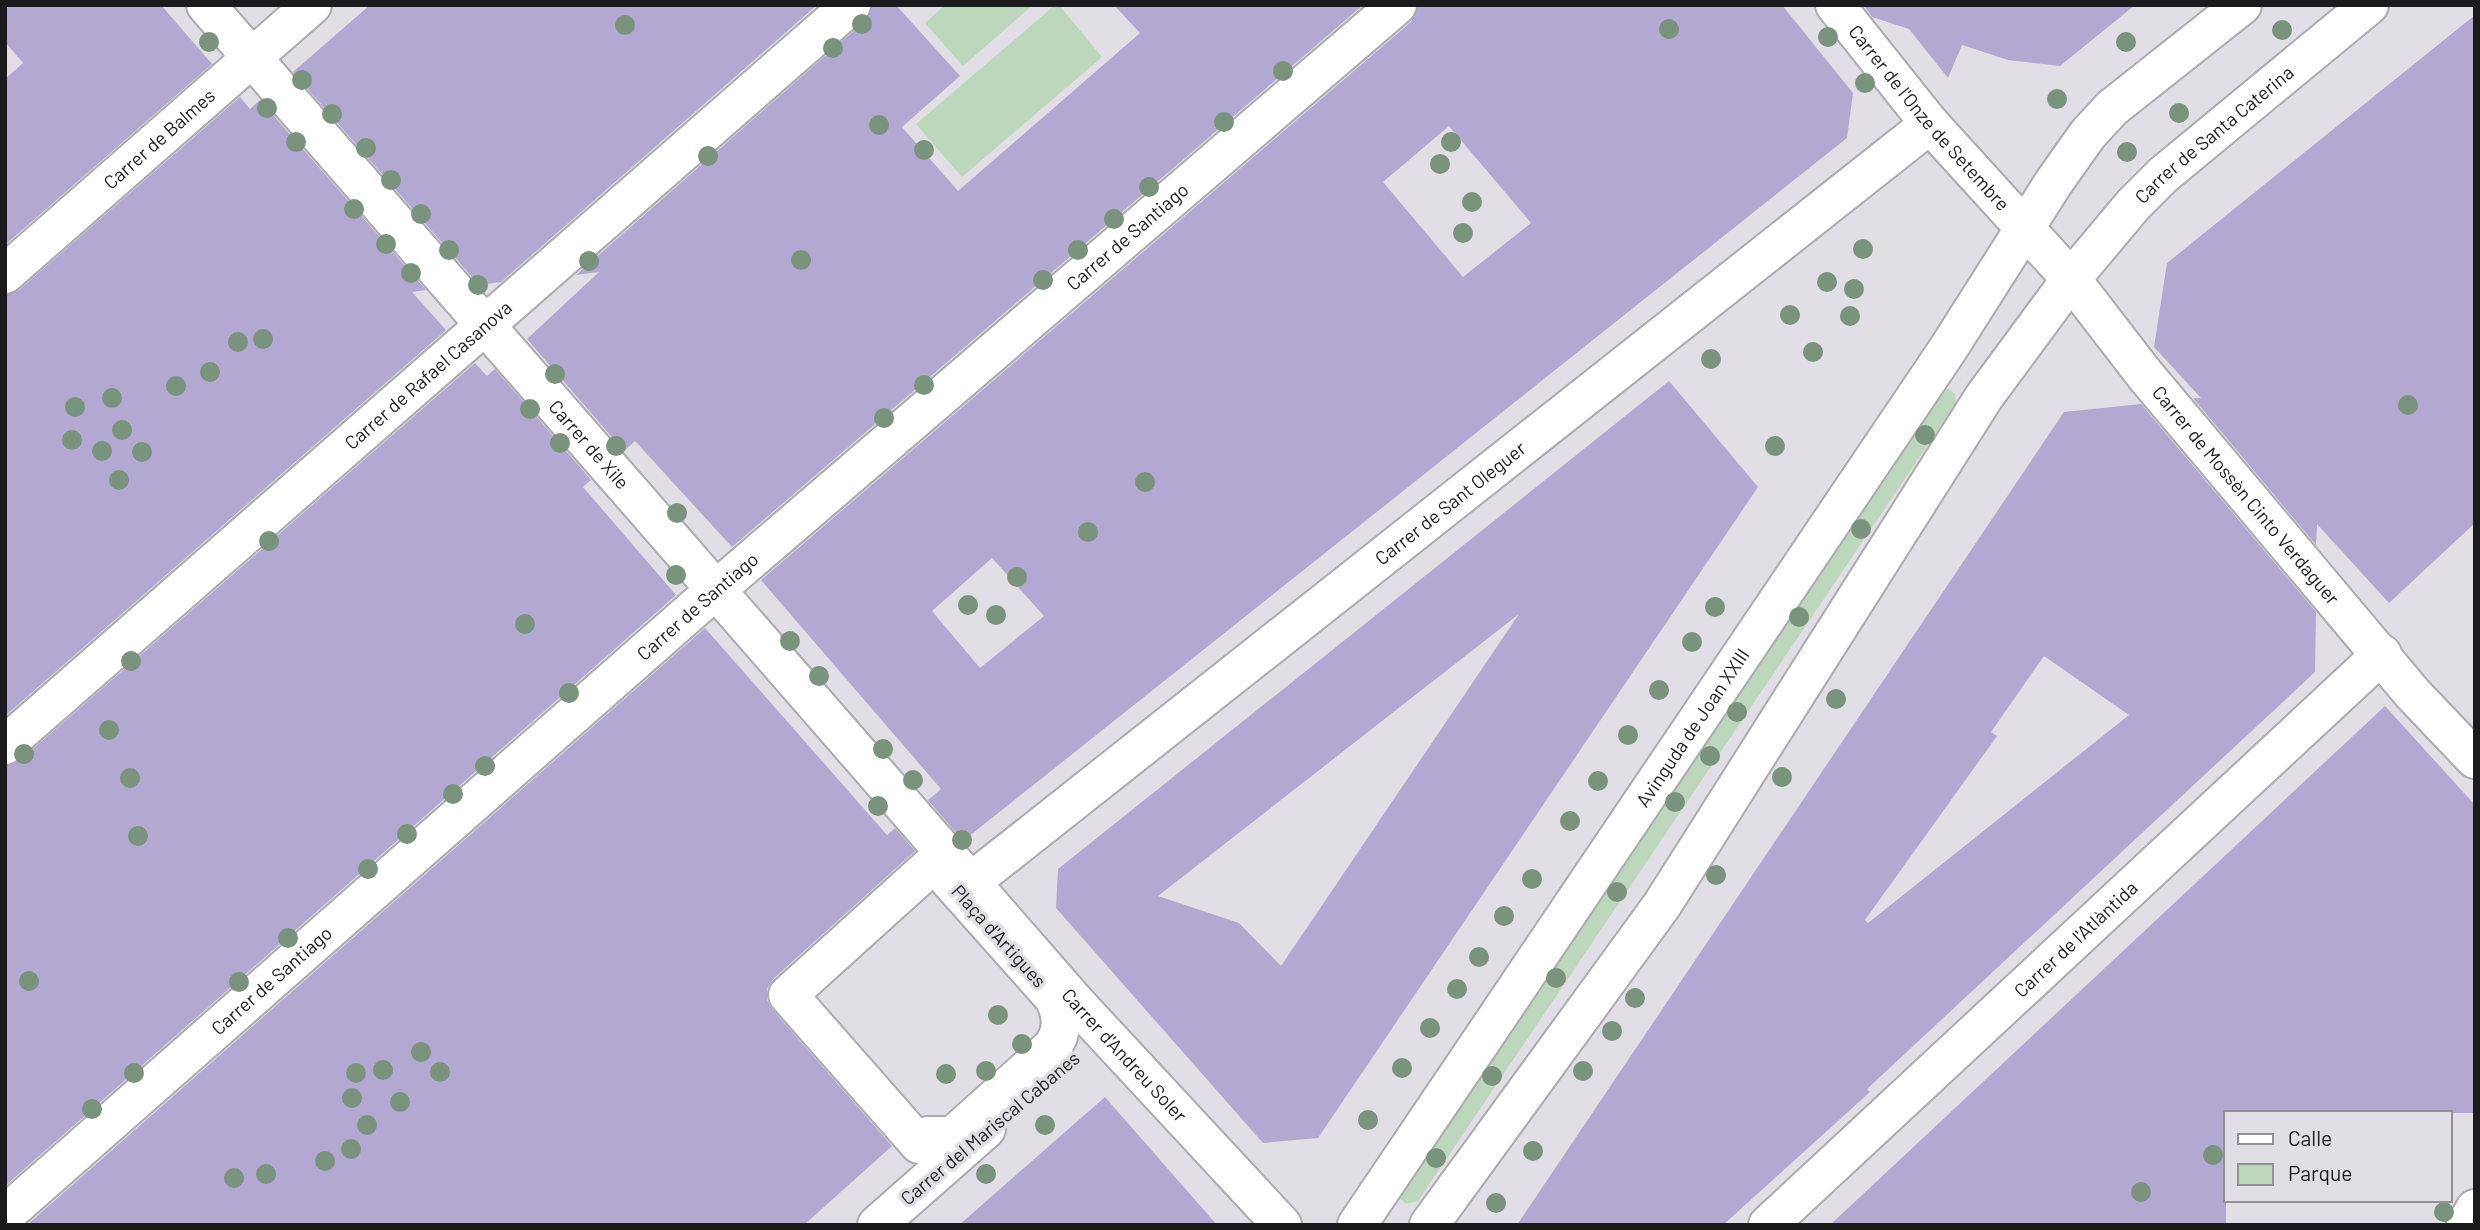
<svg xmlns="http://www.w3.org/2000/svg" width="2480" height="1230" font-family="Barlow,sans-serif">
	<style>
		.green { fill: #bcd7bc }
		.building { fill: #b2a8d1; fill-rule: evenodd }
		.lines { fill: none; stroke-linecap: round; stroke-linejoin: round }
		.street-casing { stroke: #abaaaf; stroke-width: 42 }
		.secondary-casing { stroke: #abaaaf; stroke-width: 42 }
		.street { stroke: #fff; stroke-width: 38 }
		.secondary { stroke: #fff; stroke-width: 38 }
		.tree { fill: #7a937d }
		.labels { text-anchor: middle; stroke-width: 7; stroke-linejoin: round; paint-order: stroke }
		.street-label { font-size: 19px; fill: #1b1b1d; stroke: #e1dfe5 }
	</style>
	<rect width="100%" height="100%" fill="#e1dfe5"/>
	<!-- green -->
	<g class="green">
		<path d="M945,5H1033L963,66L925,23Z"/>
		<path d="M1055,5H1059L1102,57L962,177L916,124Z"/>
		<path d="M1949,389L1955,394L1956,403L1418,1201L1406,1204L1400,1198V1189L1938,390Z"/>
	</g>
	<!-- building -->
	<g class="building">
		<path d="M5,5H161L212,64L5,245V79L23,63L5,42Z"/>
		<path d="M370,5H817L501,282L479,285L293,72Z"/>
		<path d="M872,5H896L960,76L902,127L958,191L1140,33L1114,5H1363L732,547L635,441L624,451L527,339L599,272L576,275L865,21Z"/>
		<path d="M1418,5H1782L1853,93L1847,138L963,841L928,800L941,789L761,580L1411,22ZM1449,126L1531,223L1463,277L1383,182ZM992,558L1044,616L980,668L932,611Z"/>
		<path d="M1864,5H2135L2060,66L2008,60L1962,45L1948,78L1909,29L1872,17Z"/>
		<path d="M2475,15V523L2389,603L2317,524L2316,545L2193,398H2201L2154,347L2167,263Z"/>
		<path d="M240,97L250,109L260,100L426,290L412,292L446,330L5,716V295L19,290Z"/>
		<path d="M475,363L487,376L495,369L591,480L583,487L676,595L5,1186V766L19,761Z"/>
		<path d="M1669,381L1758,487L1318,1138L1263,1143L1056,908L1058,869ZM1519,614L1281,966L1239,923L1158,896Z"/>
		<path d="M2141,404L2316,612L2315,672L1867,1089L1870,1092L1723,1225H1517L2064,412ZM2044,656L2129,715L1868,923L1865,920L1997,736L1991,732Z"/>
		<path d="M705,628L887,835L895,828L915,851L773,979L767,989V1000L772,1009L892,1146L804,1225H27Z"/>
		<path d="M2385,706L2475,805V1113H2226V1225H1830Z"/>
		<path d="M1105,1097L1217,1225H959L1041,1153Z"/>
	</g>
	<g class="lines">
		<!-- street casing -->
		<g class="street-casing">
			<g id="street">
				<path id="s1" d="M206,5L1076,1003L1282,1225"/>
				<path id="s2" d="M1835,5L1930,124L2071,279L2145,375L2413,694L2475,759"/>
				<path id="s3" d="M5,274L312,5"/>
				<path id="s4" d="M5,745L851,5"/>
				<path d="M934,863L1054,998C1063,1015 1063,1034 1051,1048L953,1136H928L919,1144L788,995Z"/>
				<path id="s5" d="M971,882L1930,124"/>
				<path id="s6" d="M5,1215L696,607L1397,5"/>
				<path d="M877,1225L986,1129"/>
				<path id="s7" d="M1768,1225L2382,654"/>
				<path d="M2466,1225L2475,1209"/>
			</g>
		</g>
		<!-- secondary casing -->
		<g class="secondary-casing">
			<g id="secondary">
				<path id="s8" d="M1357,1225L1948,349L2054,182L2088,134L2112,108L2242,5"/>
				<path id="s9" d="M1429,1225L1662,905L1984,397L2071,279L2133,205L2163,175L2369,5"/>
			</g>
		</g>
		<!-- street -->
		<use href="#street" class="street"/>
		<!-- secondary -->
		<use href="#secondary" class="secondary"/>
	</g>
	<!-- trees -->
	<g class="tree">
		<circle cx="862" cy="24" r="10"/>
		<circle cx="625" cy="25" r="10"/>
		<circle cx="1669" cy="29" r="10"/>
		<circle cx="2282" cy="30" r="10"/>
		<circle cx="1828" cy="37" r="10"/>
		<circle cx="209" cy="42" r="10"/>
		<circle cx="2126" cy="42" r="10"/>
		<circle cx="833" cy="48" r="10"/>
		<circle cx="1283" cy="71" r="10"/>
		<circle cx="302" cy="80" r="10"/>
		<circle cx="1865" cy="83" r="10"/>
		<circle cx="2057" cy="99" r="10"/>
		<circle cx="267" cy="108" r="10"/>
		<circle cx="2179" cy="113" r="10"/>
		<circle cx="332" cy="114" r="10"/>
		<circle cx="1224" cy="122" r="10"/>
		<circle cx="879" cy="125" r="10"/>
		<circle cx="296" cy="142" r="10"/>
		<circle cx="1451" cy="142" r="10"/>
		<circle cx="366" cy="148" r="10"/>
		<circle cx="924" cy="150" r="10"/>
		<circle cx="2127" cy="152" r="10"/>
		<circle cx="708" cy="156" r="10"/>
		<circle cx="1440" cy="164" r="10"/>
		<circle cx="391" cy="180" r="10"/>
		<circle cx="1149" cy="187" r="10"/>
		<circle cx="1472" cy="202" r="10"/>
		<circle cx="354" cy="209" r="10"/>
		<circle cx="421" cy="214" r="10"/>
		<circle cx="1114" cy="219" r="10"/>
		<circle cx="1463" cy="233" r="10"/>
		<circle cx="386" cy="244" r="10"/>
		<circle cx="1863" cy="249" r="10"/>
		<circle cx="449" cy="250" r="10"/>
		<circle cx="1078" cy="250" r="10"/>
		<circle cx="801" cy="260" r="10"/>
		<circle cx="589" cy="261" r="10"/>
		<circle cx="411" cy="273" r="10"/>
		<circle cx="1043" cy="280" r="10"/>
		<circle cx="1827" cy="282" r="10"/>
		<circle cx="478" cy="285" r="10"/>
		<circle cx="1854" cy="289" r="10"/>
		<circle cx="1790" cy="315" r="10"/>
		<circle cx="1850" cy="316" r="10"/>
		<circle cx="263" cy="339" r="10"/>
		<circle cx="238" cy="342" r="10"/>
		<circle cx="1813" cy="352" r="10"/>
		<circle cx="1711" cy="359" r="10"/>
		<circle cx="210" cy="372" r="10"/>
		<circle cx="555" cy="374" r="10"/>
		<circle cx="924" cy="385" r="10"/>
		<circle cx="176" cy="386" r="10"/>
		<circle cx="112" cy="398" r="10"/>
		<circle cx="2408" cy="405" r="10"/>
		<circle cx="75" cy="407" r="10"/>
		<circle cx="530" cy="409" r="10"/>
		<circle cx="884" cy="418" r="10"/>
		<circle cx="122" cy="430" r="10"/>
		<circle cx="1925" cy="435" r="10"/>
		<circle cx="72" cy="440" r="10"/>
		<circle cx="560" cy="443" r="10"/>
		<circle cx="616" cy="446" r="10"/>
		<circle cx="1775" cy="446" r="10"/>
		<circle cx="102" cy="451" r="10"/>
		<circle cx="142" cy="452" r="10"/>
		<circle cx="119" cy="480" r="10"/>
		<circle cx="1145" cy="482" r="10"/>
		<circle cx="677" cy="513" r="10"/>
		<circle cx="1861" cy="529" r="10"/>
		<circle cx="1088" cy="532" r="10"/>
		<circle cx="269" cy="541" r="10"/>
		<circle cx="676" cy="575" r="10"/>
		<circle cx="1017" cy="577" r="10"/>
		<circle cx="968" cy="605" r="10"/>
		<circle cx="1715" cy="607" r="10"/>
		<circle cx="996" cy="615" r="10"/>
		<circle cx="1799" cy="617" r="10"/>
		<circle cx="525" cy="624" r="10"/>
		<circle cx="790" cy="641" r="10"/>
		<circle cx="1692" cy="642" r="10"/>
		<circle cx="131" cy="661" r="10"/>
		<circle cx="819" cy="676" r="10"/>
		<circle cx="1659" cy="690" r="10"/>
		<circle cx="569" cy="693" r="10"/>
		<circle cx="1836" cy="699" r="10"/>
		<circle cx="1737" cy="712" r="10"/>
		<circle cx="109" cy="730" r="10"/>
		<circle cx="1628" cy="735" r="10"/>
		<circle cx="883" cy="749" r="10"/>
		<circle cx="24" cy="754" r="10"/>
		<circle cx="1710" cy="756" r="10"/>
		<circle cx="485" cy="766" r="10"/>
		<circle cx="1782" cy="777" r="10"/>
		<circle cx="130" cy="778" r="10"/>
		<circle cx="913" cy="780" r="10"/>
		<circle cx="1598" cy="781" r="10"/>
		<circle cx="453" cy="794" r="10"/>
		<circle cx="1675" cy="802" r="10"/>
		<circle cx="878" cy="806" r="10"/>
		<circle cx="1570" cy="821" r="10"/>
		<circle cx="407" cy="834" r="10"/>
		<circle cx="138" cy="836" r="10"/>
		<circle cx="962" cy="840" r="10"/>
		<circle cx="368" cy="869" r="10"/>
		<circle cx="1716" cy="875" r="10"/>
		<circle cx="1532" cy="879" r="10"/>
		<circle cx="1617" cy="892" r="10"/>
		<circle cx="1504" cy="916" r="10"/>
		<circle cx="288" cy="938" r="10"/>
		<circle cx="1479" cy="957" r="10"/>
		<circle cx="1556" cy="978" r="10"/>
		<circle cx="29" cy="981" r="10"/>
		<circle cx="239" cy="982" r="10"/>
		<circle cx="1457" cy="989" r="10"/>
		<circle cx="1635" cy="998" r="10"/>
		<circle cx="998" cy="1015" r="10"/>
		<circle cx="1430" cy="1028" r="10"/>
		<circle cx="1612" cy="1031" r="10"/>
		<circle cx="1022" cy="1044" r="10"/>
		<circle cx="421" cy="1052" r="10"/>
		<circle cx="1402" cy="1068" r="10"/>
		<circle cx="383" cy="1070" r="10"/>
		<circle cx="986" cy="1071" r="10"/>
		<circle cx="1583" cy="1071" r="10"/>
		<circle cx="440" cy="1072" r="10"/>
		<circle cx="134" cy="1073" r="10"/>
		<circle cx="356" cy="1073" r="10"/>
		<circle cx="946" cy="1074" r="10"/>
		<circle cx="1492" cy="1076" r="10"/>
		<circle cx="352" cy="1098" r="10"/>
		<circle cx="400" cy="1102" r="10"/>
		<circle cx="92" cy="1109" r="10"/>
		<circle cx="1368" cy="1120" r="10"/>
		<circle cx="367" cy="1125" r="10"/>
		<circle cx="1045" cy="1125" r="10"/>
		<circle cx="351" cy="1149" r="10"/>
		<circle cx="1533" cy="1151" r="10"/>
		<circle cx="2213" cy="1155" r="10"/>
		<circle cx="1436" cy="1158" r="10"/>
		<circle cx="325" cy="1161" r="10"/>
		<circle cx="266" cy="1174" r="10"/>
		<circle cx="986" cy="1174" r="10"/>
		<circle cx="234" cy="1178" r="10"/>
		<circle cx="2141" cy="1192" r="10"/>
		<circle cx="1496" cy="1203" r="10"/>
		<circle cx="2444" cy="1212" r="10"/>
	</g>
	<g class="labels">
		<!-- street labels -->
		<g class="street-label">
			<text dy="7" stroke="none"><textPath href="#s2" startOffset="147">Carrer de l'Onze de Setembre</textPath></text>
			<text dy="7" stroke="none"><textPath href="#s9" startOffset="1348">Carrer de Santa Caterina</textPath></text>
			<text dy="7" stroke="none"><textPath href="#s3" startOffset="205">Carrer de Balmes</textPath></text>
			<text dy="7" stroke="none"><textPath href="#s6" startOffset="1489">Carrer de Santiago</textPath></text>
			<text dy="7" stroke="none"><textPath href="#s4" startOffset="562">Carrer de Rafael Casanova</textPath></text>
			<text dy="7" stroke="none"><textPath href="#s1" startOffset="583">Carrer de Xile</textPath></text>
			<text dy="7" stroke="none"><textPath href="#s2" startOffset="640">Carrer de Mossèn Cinto Verdaguer</textPath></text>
			<text dy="7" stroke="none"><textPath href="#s5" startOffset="611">Carrer de Sant Oleguer</textPath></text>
			<text dy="7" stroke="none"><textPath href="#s6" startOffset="922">Carrer de Santiago</textPath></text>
			<text dy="7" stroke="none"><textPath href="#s8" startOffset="600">Avinguda de Joan XXIII</textPath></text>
			<text transform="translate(999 936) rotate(48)" y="7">Plaça d'Artigues</text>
			<text dy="7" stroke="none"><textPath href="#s7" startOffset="420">Carrer de l'Atlàntida</textPath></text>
			<text dy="7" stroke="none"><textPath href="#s6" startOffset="355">Carrer de Santiago</textPath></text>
			<text dy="7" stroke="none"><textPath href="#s1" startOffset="1395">Carrer d'Andreu Soler</textPath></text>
			<text transform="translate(990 1128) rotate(-40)" y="7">Carrer del Mariscal Cabanes</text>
		</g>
	</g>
	<!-- border -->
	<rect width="2480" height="1230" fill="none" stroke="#1b1b1d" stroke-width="14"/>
	<!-- legend -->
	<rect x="2224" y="1111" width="228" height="91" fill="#e1dfe5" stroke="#929195" stroke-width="2"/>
	<rect x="2238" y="1134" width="35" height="10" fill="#ffffff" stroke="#929195" stroke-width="2"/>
	<text x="2288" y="1146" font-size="21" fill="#1b1b1d">Calle</text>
	<rect x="2238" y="1164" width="35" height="21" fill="#bcd7bc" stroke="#929195" stroke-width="2"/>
	<text x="2288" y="1181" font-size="21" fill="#1b1b1d">Parque</text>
</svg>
